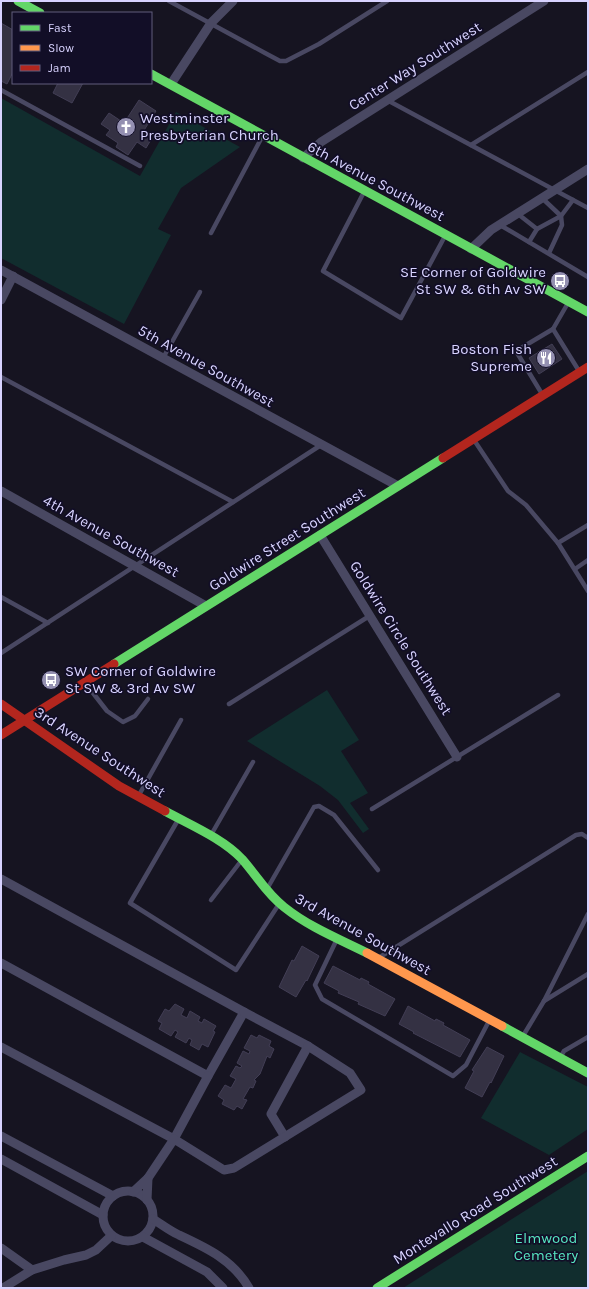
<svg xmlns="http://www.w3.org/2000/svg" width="589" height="1289" font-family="Karla,sans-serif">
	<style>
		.green { fill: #112d2e }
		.building { fill: #343143; stroke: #423e55 }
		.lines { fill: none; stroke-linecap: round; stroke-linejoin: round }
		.lane { stroke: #494862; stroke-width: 4.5 }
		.street { stroke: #494862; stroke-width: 9 }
		.fast { stroke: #63d668; stroke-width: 9 }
		.slow { stroke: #ff974d; stroke-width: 9 }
		.jam { stroke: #b3261e; stroke-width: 9 }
		.labels { text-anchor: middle; stroke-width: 3.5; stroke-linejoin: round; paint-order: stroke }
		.street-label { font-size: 15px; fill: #d8d3ff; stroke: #120e27 }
		.poi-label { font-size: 15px; fill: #d8d3ff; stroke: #120e27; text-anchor: start }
		.park-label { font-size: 15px; fill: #57e7c2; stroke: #120e27 }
	</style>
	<rect width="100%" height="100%" fill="#161421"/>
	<!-- green -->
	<g class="green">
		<path d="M1,98L140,176L176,112L240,147L181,188L158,229L171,235L124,324L1,258Z"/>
		<path d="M327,690L359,740L341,751L368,793L350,803L369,829L363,833L338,800L320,786L247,741Z"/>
		<path d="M520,1052L588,1087V1129L549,1155L481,1118Z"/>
		<path d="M588,1171V1288H403Z"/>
	</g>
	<!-- building -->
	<g class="building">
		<path d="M1,23L13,30V72L7,84L1,81Z"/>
		<path d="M58,83H83L72,103L53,93Z"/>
		<path d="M139,100L156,111L143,132L152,138L146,148L137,142L128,155L116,147L118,143L106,135L110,130L101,124L109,113L124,123Z"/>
		<path d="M552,344L562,359L539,374L529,358Z"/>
		<path d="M302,946L319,956L307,981L306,980L296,997L279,987L292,960L294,961Z"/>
		<path d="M333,966L360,980L361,978L369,982L368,984L395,999L385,1016L358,1004L359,1002L338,993L339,991L324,983Z"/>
		<path d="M175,1004L184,1009L181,1015L187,1018L190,1011L200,1017L198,1021L202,1023L204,1019L216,1026L213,1031L215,1032L208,1047L202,1044L199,1050L190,1045L192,1040L189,1038L186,1043L175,1037L178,1032L175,1030L171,1036L159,1029L162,1023L158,1021L165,1009L169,1011Z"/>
		<path d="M408,1006L435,1021L436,1019L444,1023L443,1025L470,1040L460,1057L413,1033L414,1032L399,1024Z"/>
		<path d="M251,1035L257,1038L259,1035L271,1041L269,1046L274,1049L270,1058L267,1056L260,1074L254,1080L256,1081L253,1088L250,1087L243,1099L247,1100L242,1109L237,1106L234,1110L222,1104L224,1100L218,1096L225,1085L231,1088L236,1079L230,1076L236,1066L240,1068L242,1066L237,1063L243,1051L249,1054L250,1051L244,1048Z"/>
		<path d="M487,1047L504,1056L491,1083L490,1082L482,1097L465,1088L474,1071L472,1070Z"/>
	</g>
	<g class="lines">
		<!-- lane -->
		<g class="lane">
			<path d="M169,1L265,53L280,61H286L319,44L387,1"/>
			<path d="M1,90L140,166"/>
			<path d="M387,100L588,208"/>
			<path d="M471,145L588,72"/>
			<path d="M364,192L323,271L401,318L445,236"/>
			<path d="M542,198L561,216L562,225L549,253"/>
			<path d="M518,214L537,229L561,216L573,200"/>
			<path d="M500,225L588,277"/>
			<path d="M211,233L262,137"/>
			<path d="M529,242L537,229"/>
			<path d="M553,329L568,303"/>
			<path d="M163,358L200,292"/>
			<path d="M1,377L233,502"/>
			<path d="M542,394L516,351L553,329L579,371"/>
			<path d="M474,440L508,491L526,505L558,543L588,525"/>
			<path d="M558,543L588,591"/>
			<path d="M575,569L588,560"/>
			<path d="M1,597L48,623"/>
			<path d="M1,653L321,445"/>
			<path d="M86,684L107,711L123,722L135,716L148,699"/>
			<path d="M229,704L371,615"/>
			<path d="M139,795L181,720"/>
			<path d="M372,809L558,695"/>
			<path d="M178,820L130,903L236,970L279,904"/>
			<path d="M211,835L253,762"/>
			<path d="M267,889L314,807L319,806L334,815L378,870"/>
			<path d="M211,900L241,861"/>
			<path d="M337,939L315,985L322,999L453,1076L466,1065L489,1021"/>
			<path d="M380,957L576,835L582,834L588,838"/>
			<path d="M544,1001L588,974"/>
			<path d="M523,1036L544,1001L588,914"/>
			<path d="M561,1056L564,1051L588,1037"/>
		</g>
		<!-- street -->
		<g class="street">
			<path d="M171,84L211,23L233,1"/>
			<path d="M303,158L321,142L544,1"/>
			<path d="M471,249L491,230L588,169"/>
			<path d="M1,270L398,486"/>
			<path d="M1,300L13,276"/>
			<path d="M1,491L206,606"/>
			<path d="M320,535L457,757"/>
			<path d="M1,879L244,1012L208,1076L1,963"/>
			<path d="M244,1012L308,1046L271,1114L285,1137"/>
			<path d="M1,1047L174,1139L208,1076"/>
			<path d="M1,1136L113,1196"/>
			<path d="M1,1159L103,1215"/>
			<path d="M148,1178L174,1139L224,1170L234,1168L361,1090L350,1073L308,1046"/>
			<circle cx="128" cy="1216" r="25"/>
			<path d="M133,1192L148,1178L147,1200"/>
			<path d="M153,1219C161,1224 170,1231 179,1235C207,1248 233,1260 249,1288"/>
			<path d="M143,1237L207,1272L223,1288"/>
			<path d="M1,1248L32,1270"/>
			<path d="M3,1288L32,1270L64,1260L86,1255L96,1250L111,1236"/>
		</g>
		<!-- fast -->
		<g class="fast">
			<path d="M18,1L40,13"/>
			<path d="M151,74L588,312"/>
			<path d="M114,664L443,458"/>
			<path d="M165,811C190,825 222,838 242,859C257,876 266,893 284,907C309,927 339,939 367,953"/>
			<path d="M502,1026L588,1073"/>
			<path d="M377,1288L588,1156"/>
		</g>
		<!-- slow -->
		<path class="slow" d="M367,953L502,1026"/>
		<!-- jam -->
		<g class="jam">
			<path d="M443,458L588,367"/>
			<path d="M1,704L119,786L165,811"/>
			<path d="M1,735L114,664"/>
		</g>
	</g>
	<!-- icons -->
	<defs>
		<g id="church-disc" transform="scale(1)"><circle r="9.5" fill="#9490b1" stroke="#120e27"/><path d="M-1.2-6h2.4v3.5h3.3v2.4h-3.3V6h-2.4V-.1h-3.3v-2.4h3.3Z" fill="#fff"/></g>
		<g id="bus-disc" transform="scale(1)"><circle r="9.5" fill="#9490b1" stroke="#120e27"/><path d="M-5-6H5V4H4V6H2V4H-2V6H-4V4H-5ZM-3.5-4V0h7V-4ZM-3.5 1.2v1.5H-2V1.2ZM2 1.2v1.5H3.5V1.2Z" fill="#fff"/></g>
		<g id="restaurant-disc" transform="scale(1)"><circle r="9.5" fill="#9490b1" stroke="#120e27"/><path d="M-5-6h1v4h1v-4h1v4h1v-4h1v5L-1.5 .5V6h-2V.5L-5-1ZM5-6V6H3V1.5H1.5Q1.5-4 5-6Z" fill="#fff"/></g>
	</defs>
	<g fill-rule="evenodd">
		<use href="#church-disc" x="126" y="127"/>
		<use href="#bus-disc" x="560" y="281"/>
		<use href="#restaurant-disc" x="546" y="358"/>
		<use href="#bus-disc" x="51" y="680"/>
	</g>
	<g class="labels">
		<!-- street labels -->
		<g class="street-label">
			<text transform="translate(415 66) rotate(-32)" y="5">Center Way Southwest</text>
			<text transform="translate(376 181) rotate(28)" y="5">6th Avenue Southwest</text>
			<text transform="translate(206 366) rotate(29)" y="5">5th Avenue Southwest</text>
			<text transform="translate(111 536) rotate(29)" y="5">4th Avenue Southwest</text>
			<text transform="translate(287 539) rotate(-32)" y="5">Goldwire Street Southwest</text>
			<text transform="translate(401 638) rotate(58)" y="5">Goldwire Circle Southwest</text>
			<text transform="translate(100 752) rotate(33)" y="5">3rd Avenue Southwest</text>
			<text transform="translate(363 934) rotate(29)" y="5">3rd Avenue Southwest</text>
			<text transform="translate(475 1210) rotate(-32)" y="5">Montevallo Road Southwest</text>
		</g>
		<!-- poi labels -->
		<g class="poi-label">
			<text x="140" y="123">Westminster<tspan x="140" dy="17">Presbyterian Church</tspan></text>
			<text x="546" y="277" text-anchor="end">SE Corner of Goldwire<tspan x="546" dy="17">St SW &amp; 6th Av SW</tspan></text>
			<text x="532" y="354" text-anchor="end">Boston Fish<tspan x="532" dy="17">Supreme</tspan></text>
			<text x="65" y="676">SW Corner of Goldwire<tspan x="65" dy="17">St SW &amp; 3rd Av SW</tspan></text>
		</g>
		<!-- park labels -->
		<g class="park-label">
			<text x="546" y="1243">Elmwood<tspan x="546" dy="17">Cemetery</tspan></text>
		</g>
	</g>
	<!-- border -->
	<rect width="589" height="1289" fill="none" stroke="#d8d3ff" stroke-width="4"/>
	<!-- legend -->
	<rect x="12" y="12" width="140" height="72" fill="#120e27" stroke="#615d7d"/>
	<rect x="20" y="25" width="20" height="6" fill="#63d668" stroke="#615d7d"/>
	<text x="48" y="32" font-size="12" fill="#d8d3ff">Fast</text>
	<rect x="20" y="45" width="20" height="6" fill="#ff974d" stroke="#615d7d"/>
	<text x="48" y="52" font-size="12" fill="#d8d3ff">Slow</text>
	<rect x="20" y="65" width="20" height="6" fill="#b3261e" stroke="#615d7d"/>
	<text x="48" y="72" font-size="12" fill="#d8d3ff">Jam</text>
</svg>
